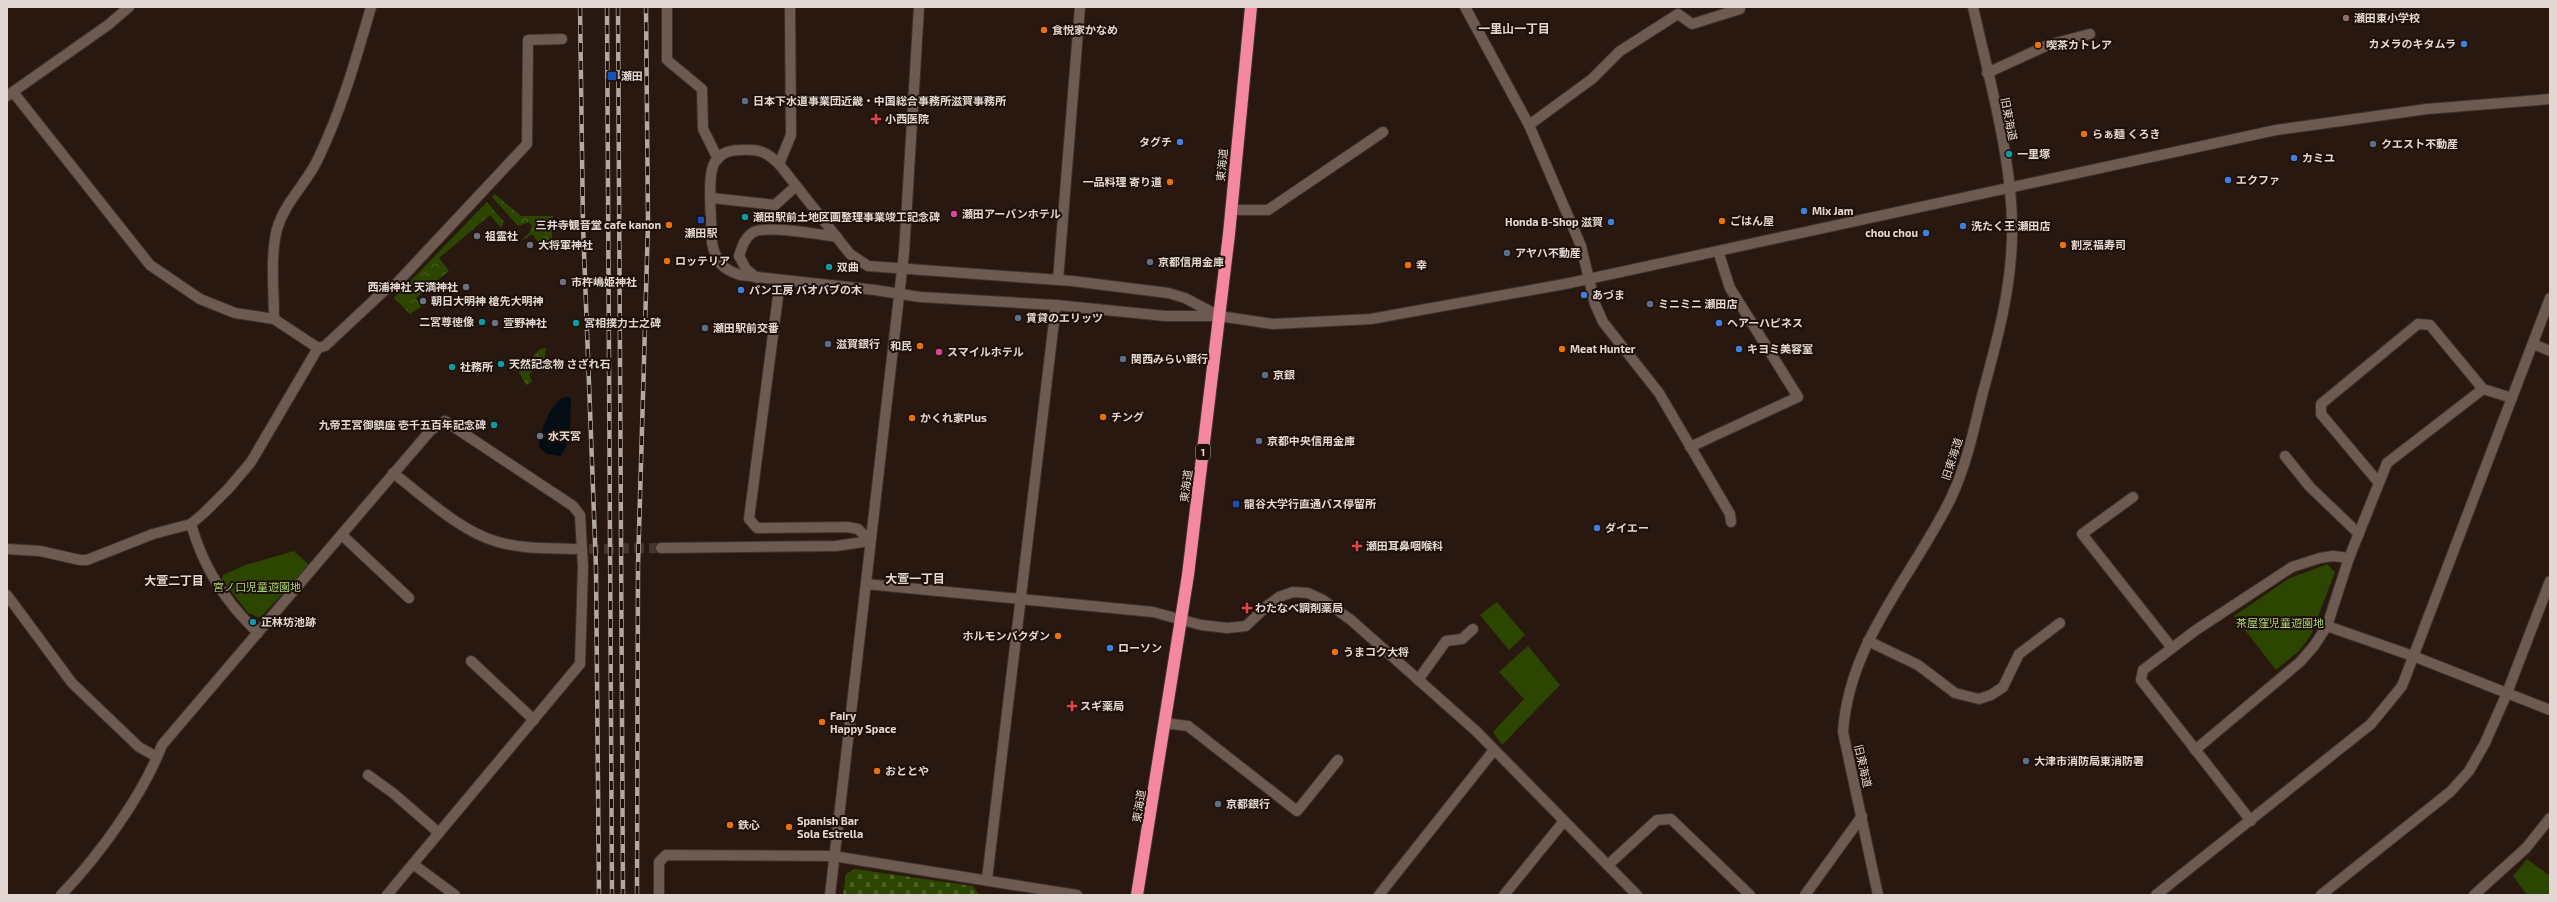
<svg xmlns="http://www.w3.org/2000/svg" width="2557" height="902" font-family="'Exo 2','Noto Sans JP',sans-serif">
	<style>
		.forest { fill: url(#forest-crowns) }
		.cemetery { fill: url(#cemetery-stones) }
		.park { fill: #2c4600 }
		.water { fill: #030d13 }
		.lines { fill: none; stroke-linecap: round; stroke-linejoin: round }
		.minor-tunnel { stroke: #44352d; stroke-width: 10; stroke-dasharray: 10 5; stroke-linecap: butt }
		.minor-casing { stroke: #3e322f; stroke-width: 12 }
		.highway-casing { stroke: #3e322f; stroke-width: 14 }
		.minor { stroke: #6d5a51; stroke-width: 10 }
		.highway { stroke: #f388a0; stroke-width: 12 }
		.rail-casing { stroke: #b4a8a3; stroke-width: 4.5 }
		.rail { stroke: #1e0f08; stroke-width: 3; stroke-dasharray: 9; stroke-linecap: butt }
		.education-dot { fill: #8d6e63; stroke: #1e0f08; stroke-width: 1.5 }
		.food-dot { fill: #e8710a; stroke: #1e0f08; stroke-width: 1.5 }
		.shop-dot { fill: #3f7fe0; stroke: #1e0f08; stroke-width: 1.5 }
		.transit-dot { fill: #1a4fb4; stroke: #1e0f08; stroke-width: 1.5 }
		.service-dot { fill: #5c6f8a; stroke: #1e0f08; stroke-width: 1.5 }
		.health-dot { fill: #e0444e; stroke: #1e0f08; stroke-width: 1.5 }
		.culture-dot { fill: #0f9aa8; stroke: #1e0f08; stroke-width: 1.5 }
		.hotel-dot { fill: #d1479c; stroke: #1e0f08; stroke-width: 1.5 }
		.worship-dot { fill: #6b7280; stroke: #1e0f08; stroke-width: 1.5 }
		.labels { text-anchor: middle; stroke-width: 4; stroke-linejoin: round; paint-order: stroke }
		.shield { fill: #1e0f08; stroke: #a79b95; stroke-width: 1 }
		.shield-label { font-size: 10px; font-weight: bold; fill: #e2d7d2 }
		.poi-label { font-size: 11px; font-weight: bold; fill: #e2d7d2; stroke: #1e0f08; text-anchor: start }
		.street-label { font-size: 11px; fill: #e2d7d2; stroke: #1e0f08 }
		.park-label { font-size: 11px; fill: #a7d571; stroke: #1e0f08 }
		.neighbourhood-label { font-size: 12px; font-weight: bold; fill: #e2d7d2; stroke: #1e0f08 }
	</style>
	<defs>
		<pattern id="forest-crowns" width="20" height="18" patternUnits="userSpaceOnUse"><rect width="20" height="18" fill="#2c4600"/><path d="M2 6a3 3 0 1 1 6 0M12 15a3 3 0 1 1 6 0" fill="none" stroke="#4a6024"/></pattern>
		<pattern id="cemetery-stones" width="16" height="16" patternUnits="userSpaceOnUse"><rect width="16" height="16" fill="#2c4600"/><path d="M2 7V4a2 2 0 0 1 4 0v3zM10 15v-3a2 2 0 0 1 4 0v3z" fill="#4a6024"/></pattern>
	</defs>
	<rect width="100%" height="100%" fill="#281810"/>
	<!-- forest -->
	<g class="forest">
		<path d="M495,194L521,216H553L552,238L540,245L532,234L520,242L530,232L532,226L529,222L518,226L492,197Z"/>
		<path d="M487,202L504,222L501,228L490,215L439,258L449,271L416,298L421,307L410,314L394,298Z"/>
		<path d="M546,348L543,369L539,367L529,374L532,382L526,385L519,372L540,349Z"/>
	</g>
	<!-- cemetery -->
	<path class="cemetery" d="M855,869L973,886L979,895H843L846,874Z"/>
	<!-- park -->
	<g class="park">
		<path d="M294,551L309,565L260,618L248,613L222,579L223,575L245,565Z"/>
		<path d="M2327,564L2335,572L2311,635L2299,651L2276,670L2234,616L2288,579Z"/>
		<path d="M1497,602L1525,635L1509,650L1480,615Z"/>
		<path d="M1528,646L1560,685L1502,745L1493,732L1524,699L1499,672Z"/>
		<path d="M2527,859L2550,876V895H2527L2513,876Z"/>
	</g>
	<!-- water -->
	<path class="water" d="M568,397L571,399C570,417 572,441 561,456L547,454L539,447C540,432 551,398 568,397Z"/>
	<g class="lines">
		<!-- minor-tunnel -->
		<path class="minor-tunnel" d="M574,549L661,548"/>
		<!-- minor casing -->
		<g class="minor-casing">
			<g id="minor">
				<path d="M667,7V60L702,89L703,129L718,159"/>
				<path d="M1465,7L1529,125L1581,246L1595,304L1603,322L1659,393L1730,514L1731,522"/>
				<path d="M1987,73L2048,45L2090,34"/>
				<path d="M13,92L150,265L200,299L235,313L274,319L318,348"/>
				<path d="M7,96L108,25L129,7"/>
				<path d="M1529,125L1592,79L1620,51L1678,14L1692,24L1740,9"/>
				<path d="M779,164L791,135L790,7"/>
				<path d="M712,198L775,205L796,186"/>
				<path d="M1231,210H1268L1383,132"/>
				<path d="M757,278L746,269L739,256C742,247 744,239 752,233C765,224 821,235 837,237"/>
				<path d="M1058,280L1080,7"/>
				<path d="M780,281L749,519L757,528L847,527L858,529L870,541"/>
				<path d="M1219,316L1185,298L1168,293L1072,281L868,266L850,254L779,164C766,151 758,149 740,150C729,150 718,154 713,166C707,182 712,225 712,243C716,262 722,269 740,275L875,290L920,297L1056,305L1165,316H1219L1273,324L1371,319L1570,283L2276,130L2427,109L2550,99"/>
				<path d="M274,319C274,290 270,257 277,229C285,202 305,185 317,161C341,112 356,59 371,7"/>
				<path d="M2533,344L2550,351"/>
				<path d="M1690,447L1798,397L1730,288L1718,251"/>
				<path d="M2285,456L2310,487L2359,534"/>
				<path d="M393,473C425,497 459,531 498,542C523,549 549,548 574,549"/>
				<path d="M2379,483L2321,414V404L2418,324L2430,325L2483,389"/>
				<path d="M2133,497L2082,534L2172,648"/>
				<path d="M191,524C203,567 225,602 258,633"/>
				<path d="M342,535L409,598"/>
				<path d="M661,548L836,546L870,541"/>
				<path d="M7,549L40,551L80,560H87L153,534L191,524L204,513L229,488L251,462L318,348L325,346L387,288L395,285L527,144L528,40L562,39"/>
				<path d="M866,584L1153,612L1201,625L1227,628L1246,626L1267,606L1279,597L1293,592L1308,593L1323,600L1351,620L1476,731L1637,895"/>
				<path d="M7,595L72,683L139,747L157,757"/>
				<path d="M2327,626L2413,656L2550,710"/>
				<path d="M1868,641L1918,665L1955,693L1979,699L1991,695L2003,687L2019,654L2060,623"/>
				<path d="M471,661L534,720"/>
				<path d="M1418,680L1446,641L1462,639L1473,629"/>
				<path d="M1164,723L1188,726L1297,811L1338,760"/>
				<path d="M2195,750L2300,662L2314,646L2327,626L2349,558L2387,463L2483,389L2512,398"/>
				<path d="M368,775L393,793L439,833"/>
				<path d="M2251,821L2141,680L2143,670L2196,630L2292,567L2320,558L2333,556L2349,558"/>
				<path d="M413,864L455,895"/>
				<path d="M1608,865L1657,820L1671,819L1750,895"/>
				<path d="M987,879L1056,305"/>
				<path d="M61,895C98,857 143,795 162,745L406,459L431,430L445,421L573,506L580,515L583,567L580,664L387,895"/>
				<path d="M659,895V862L666,855L833,856L1077,895"/>
				<path d="M830,895L904,253L919,7"/>
				<path d="M1379,895L1494,750"/>
				<path d="M1504,895L1564,821"/>
				<path d="M1805,895L1862,816"/>
				<path d="M1878,895L1843,732C1849,641 1913,576 1951,498C1967,464 1974,428 1983,392C1997,341 2011,290 2012,237C2014,164 1989,79 1973,7"/>
				<path d="M2156,895L2371,724L2402,686L2550,298"/>
				<path d="M2321,895L2450,792L2469,771L2485,743L2507,693L2550,581"/>
				<path d="M2474,895L2526,848L2550,818"/>
			</g>
		</g>
		<!-- highway casing -->
		<g class="highway-casing">
			<path id="highway" d="M1137,895L1188,575L1229,234L1251,7"/>
		</g>
		<!-- minor -->
		<use href="#minor" class="minor"/>
		<!-- highway -->
		<use href="#highway" class="highway"/>
		<!-- rail casing -->
		<g class="rail-casing">
			<g id="rail">
				<path d="M580,7L583,225L596,568L599,895"/>
				<path d="M607,7L612,895"/>
				<path d="M618,7L623,895"/>
				<path d="M637,895L638,566L648,224L646,7"/>
			</g>
		</g>
		<!-- rail -->
		<use href="#rail" class="rail"/>
	</g>
	<!-- markers -->
	<circle class="education-dot" cx="2346" cy="18" r="4"/>
	<g class="food-dot">
		<circle cx="1044" cy="30" r="4"/>
		<circle cx="2038" cy="45" r="4"/>
		<circle cx="2084" cy="134" r="4"/>
		<circle cx="1170" cy="182" r="4"/>
		<circle cx="1722" cy="221" r="4"/>
		<circle cx="669" cy="225" r="4"/>
		<circle cx="2063" cy="245" r="4"/>
		<circle cx="667" cy="261" r="4"/>
		<circle cx="1408" cy="265" r="4"/>
		<circle cx="920" cy="346" r="4"/>
		<circle cx="1562" cy="349" r="4"/>
		<circle cx="1103" cy="417" r="4"/>
		<circle cx="912" cy="418" r="4"/>
		<circle cx="1058" cy="636" r="4"/>
		<circle cx="1335" cy="652" r="4"/>
		<circle cx="822" cy="722" r="4"/>
		<circle cx="877" cy="771" r="4"/>
		<circle cx="730" cy="825" r="4"/>
		<circle cx="789" cy="827" r="4"/>
	</g>
	<g class="shop-dot">
		<circle cx="2464" cy="44" r="4"/>
		<circle cx="1180" cy="142" r="4"/>
		<circle cx="2294" cy="158" r="4"/>
		<circle cx="2228" cy="180" r="4"/>
		<circle cx="1804" cy="211" r="4"/>
		<circle cx="1611" cy="222" r="4"/>
		<circle cx="1963" cy="226" r="4"/>
		<circle cx="1926" cy="233" r="4"/>
		<circle cx="741" cy="290" r="4"/>
		<circle cx="1584" cy="295" r="4"/>
		<circle cx="1719" cy="323" r="4"/>
		<circle cx="1739" cy="349" r="4"/>
		<circle cx="1597" cy="528" r="4"/>
		<circle cx="1110" cy="648" r="4"/>
	</g>
	<g class="transit-dot">
		<rect x="607" y="71" width="10" height="10" rx="2"/>
		<rect x="697" y="216" width="8" height="8" rx="2"/>
		<rect x="1232" y="500" width="8" height="8" rx="2"/>
	</g>
	<g class="service-dot">
		<circle cx="745" cy="101" r="4"/>
		<circle cx="2373" cy="144" r="4"/>
		<circle cx="1507" cy="253" r="4"/>
		<circle cx="1150" cy="262" r="4"/>
		<circle cx="1650" cy="304" r="4"/>
		<circle cx="1018" cy="318" r="4"/>
		<circle cx="705" cy="328" r="4"/>
		<circle cx="828" cy="344" r="4"/>
		<circle cx="1123" cy="359" r="4"/>
		<circle cx="1265" cy="375" r="4"/>
		<circle cx="1259" cy="441" r="4"/>
		<circle cx="2026" cy="761" r="4"/>
		<circle cx="1218" cy="804" r="4"/>
	</g>
	<g class="health-dot">
		<path d="M874 113h4v4h4v4h-4v4h-4v-4h-4v-4h4z"/>
		<path d="M1355 540h4v4h4v4h-4v4h-4v-4h-4v-4h4z"/>
		<path d="M1245 602h4v4h4v4h-4v4h-4v-4h-4v-4h4z"/>
		<path d="M1070 700h4v4h4v4h-4v4h-4v-4h-4v-4h4z"/>
	</g>
	<g class="culture-dot">
		<circle cx="2009" cy="154" r="4"/>
		<circle cx="745" cy="217" r="4"/>
		<circle cx="829" cy="267" r="4"/>
		<circle cx="482" cy="322" r="4"/>
		<circle cx="576" cy="323" r="4"/>
		<circle cx="501" cy="364" r="4"/>
		<circle cx="452" cy="367" r="4"/>
		<circle cx="494" cy="425" r="4"/>
		<circle cx="253" cy="622" r="4"/>
	</g>
	<g class="hotel-dot">
		<circle cx="954" cy="214" r="4"/>
		<circle cx="939" cy="352" r="4"/>
	</g>
	<g class="worship-dot">
		<circle cx="477" cy="236" r="4"/>
		<circle cx="530" cy="245" r="4"/>
		<circle cx="563" cy="282" r="4"/>
		<circle cx="466" cy="287" r="4"/>
		<circle cx="423" cy="301" r="4"/>
		<circle cx="495" cy="323" r="4"/>
		<circle cx="540" cy="436" r="4"/>
	</g>
	<g class="labels">
		<!-- shield labels -->
		<rect class="shield" x="1196" y="444" width="14" height="16" rx="3"/>
		<g class="shield-label">
			<text x="1203" y="456">1</text>
		</g>
		<!-- poi labels -->
		<g class="poi-label">
			<text x="2354" y="22">瀬田東小学校</text>
			<text x="1052" y="34">食悦家かなめ</text>
			<text x="2456" y="48" text-anchor="end">カメラのキタムラ</text>
			<text x="2046" y="49">喫茶カトレア</text>
			<text x="621" y="80">瀬田</text>
			<text x="753" y="105">日本下水道事業団近畿・中国総合事務所滋賀事務所</text>
			<text x="885" y="123">小西医院</text>
			<text x="2092" y="138">らぁ麺 くろき</text>
			<text x="1172" y="146" text-anchor="end">タグチ</text>
			<text x="2381" y="148">クエスト不動産</text>
			<text x="2017" y="158">一里塚</text>
			<text x="2302" y="162">カミユ</text>
			<text x="2236" y="184">エクファ</text>
			<text x="1162" y="186" text-anchor="end">一品料理 寄り道</text>
			<text x="1812" y="215">Mix Jam</text>
			<text x="962" y="218">瀬田アーバンホテル</text>
			<text x="753" y="221">瀬田駅前土地区画整理事業竣工記念碑</text>
			<text x="1730" y="225">ごはん屋</text>
			<text x="1603" y="226" text-anchor="end">Honda B-Shop 滋賀</text>
			<text x="661" y="229" text-anchor="end">三井寺観音堂 cafe kanon</text>
			<text x="1971" y="230">洗たく王 瀬田店</text>
			<text x="701" y="237" text-anchor="middle">瀬田駅</text>
			<text x="1918" y="237" text-anchor="end">chou chou</text>
			<text x="485" y="240">祖霊社</text>
			<text x="538" y="249">大将軍神社</text>
			<text x="2071" y="249">割烹福寿司</text>
			<text x="1515" y="257">アヤハ不動産</text>
			<text x="675" y="265">ロッテリア</text>
			<text x="1158" y="266">京都信用金庫</text>
			<text x="1416" y="269">幸</text>
			<text x="837" y="271">双曲</text>
			<text x="571" y="286">市杵嶋姫神社</text>
			<text x="458" y="291" text-anchor="end">西浦神社 天満神社</text>
			<text x="749" y="294">パン工房 バオバブの木</text>
			<text x="1592" y="299">あづま</text>
			<text x="431" y="305">朝日大明神 槍先大明神</text>
			<text x="1658" y="308">ミニミニ 瀬田店</text>
			<text x="1026" y="322">賃貸のエリッツ</text>
			<text x="474" y="326" text-anchor="end">二宮尊徳像</text>
			<text x="503" y="327">萱野神社</text>
			<text x="584" y="327">宮相撲力士之碑</text>
			<text x="1727" y="327">ヘアーハピネス</text>
			<text x="713" y="332">瀬田駅前交番</text>
			<text x="836" y="348">滋賀銀行</text>
			<text x="912" y="350" text-anchor="end">和民</text>
			<text x="1570" y="353">Meat Hunter</text>
			<text x="1747" y="353">キヨミ美容室</text>
			<text x="947" y="356">スマイルホテル</text>
			<text x="1131" y="363">関西みらい銀行</text>
			<text x="509" y="368">天然記念物 さざれ石</text>
			<text x="460" y="371">社務所</text>
			<text x="1273" y="379">京銀</text>
			<text x="1111" y="421">チング</text>
			<text x="920" y="422">かくれ家Plus</text>
			<text x="486" y="429" text-anchor="end">九帝王宮御鎮座 壱千五百年記念碑</text>
			<text x="548" y="440">水天宮</text>
			<text x="1267" y="445">京都中央信用金庫</text>
			<text x="1244" y="508">龍谷大学行直通バス停留所</text>
			<text x="1605" y="532">ダイエー</text>
			<text x="1366" y="550">瀬田耳鼻咽喉科</text>
			<text x="1255" y="612">わたなべ調剤薬局</text>
			<text x="261" y="626">正林坊池跡</text>
			<text x="1050" y="640" text-anchor="end">ホルモンバクダン</text>
			<text x="1118" y="652">ローソン</text>
			<text x="1343" y="656">うまコク大将</text>
			<text x="1080" y="710">スギ薬局</text>
			<text x="830" y="720">Fairy<tspan x="830" dy="13">Happy Space</tspan></text>
			<text x="2034" y="765">大津市消防局東消防署</text>
			<text x="885" y="775">おととや</text>
			<text x="1226" y="808">京都銀行</text>
			<text x="797" y="825">Spanish Bar<tspan x="797" dy="13">Sola Estrella</tspan></text>
			<text x="738" y="829">鉄心</text>
		</g>
		<!-- street labels -->
		<g class="street-label">
			<text transform="translate(2009 119) rotate(79)" y="4">旧東海道</text>
			<text transform="translate(1222 165) rotate(-85)" y="4">東海道</text>
			<text transform="translate(1952 459) rotate(-72)" y="4">旧東海道</text>
			<text transform="translate(1186 486) rotate(-83)" y="4">東海道</text>
			<text transform="translate(1863 766) rotate(77)" y="4">旧東海道</text>
			<text transform="translate(1139 806) rotate(-81)" y="4">東海道</text>
		</g>
		<!-- park labels -->
		<g class="park-label">
			<text x="257" y="591">宮ノ口児童遊園地</text>
			<text x="2280" y="627">茶屋窪児童遊園地</text>
		</g>
		<!-- neighbourhood labels -->
		<g class="neighbourhood-label">
			<text x="1514" y="33">一里山一丁目</text>
			<text x="915" y="583">大萱一丁目</text>
			<text x="174" y="585">大萱二丁目</text>
		</g>
	</g>
	<!-- border -->
	<rect width="2557" height="902" fill="none" stroke="#e2d7d2" stroke-width="16"/>
</svg>
